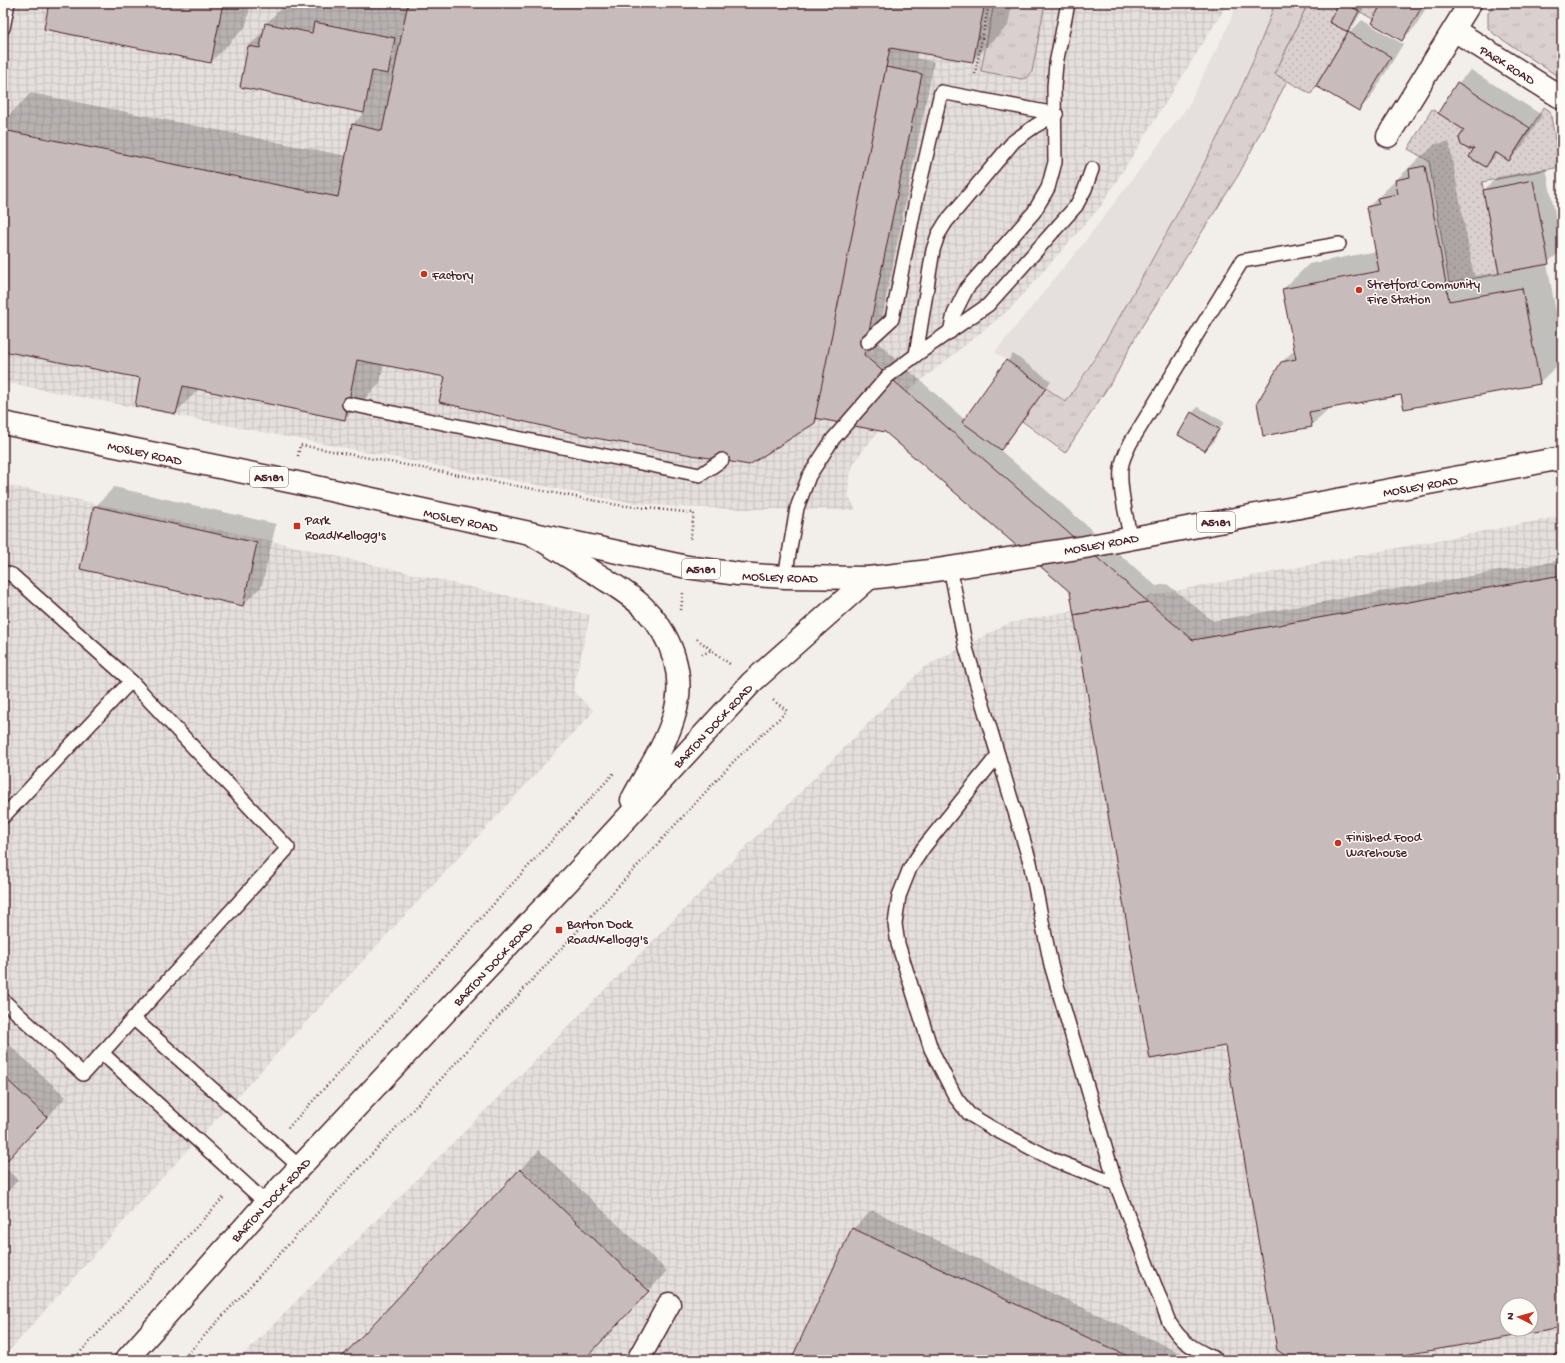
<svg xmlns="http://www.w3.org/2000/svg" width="1565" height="1363" font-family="'Gochi Hand',sans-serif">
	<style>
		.built { fill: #e5dfdd }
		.industrial { fill: url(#industrial-grid); fill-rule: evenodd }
		.grass { fill: url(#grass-tufts); stroke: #92787d }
		.park { fill: url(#park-dots); stroke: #92787d }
		.shadow { fill: #0003; fill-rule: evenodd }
		.building { fill: #c8bbbb; stroke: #4a1f2b; fill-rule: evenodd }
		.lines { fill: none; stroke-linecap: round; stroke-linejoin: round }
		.service-casing { stroke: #4a1f2b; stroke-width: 16 }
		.minor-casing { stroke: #4a1f2b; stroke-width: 25 }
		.secondary-casing { stroke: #4a1f2b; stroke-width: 25 }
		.primary-casing { stroke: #4a1f2b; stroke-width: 25 }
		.path { stroke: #4a1f2b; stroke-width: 2.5; stroke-dasharray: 1 3; stroke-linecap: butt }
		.service { stroke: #fdfcf7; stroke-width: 13 }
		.minor { stroke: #fdfcf7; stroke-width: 22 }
		.secondary { stroke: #fdfcf7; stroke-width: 22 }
		.primary { stroke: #fdfcf7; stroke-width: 22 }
		.poi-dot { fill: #c8321e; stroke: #fdfcf7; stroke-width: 1.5 }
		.labels { text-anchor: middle; stroke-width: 3; stroke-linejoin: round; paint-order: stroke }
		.shield { fill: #fdfcf7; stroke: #806168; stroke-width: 1 }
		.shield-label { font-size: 12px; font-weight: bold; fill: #4a1f2b }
		.street-label { font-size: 13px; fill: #4a1f2b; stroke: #fdfcf7 }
		.poi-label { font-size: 13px; fill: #4a1f2b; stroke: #fdfcf7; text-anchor: start }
	</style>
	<defs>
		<pattern id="industrial-grid" width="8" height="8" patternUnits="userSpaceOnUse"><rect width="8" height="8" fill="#e5dfdd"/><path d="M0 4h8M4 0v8" fill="none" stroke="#c6bfbe"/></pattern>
		<pattern id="grass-tufts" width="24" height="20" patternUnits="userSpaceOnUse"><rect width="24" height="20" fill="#d9d0cf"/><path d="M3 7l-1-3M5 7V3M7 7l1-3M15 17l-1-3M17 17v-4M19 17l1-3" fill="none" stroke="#bcb2b2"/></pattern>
		<pattern id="park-dots" width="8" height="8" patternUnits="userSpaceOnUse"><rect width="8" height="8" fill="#d9d0cf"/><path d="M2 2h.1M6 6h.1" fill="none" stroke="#bcb2b2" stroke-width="1.8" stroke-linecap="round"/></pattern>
	</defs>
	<rect width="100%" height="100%" fill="#f2efeb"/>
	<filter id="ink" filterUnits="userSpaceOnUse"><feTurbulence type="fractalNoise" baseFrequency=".025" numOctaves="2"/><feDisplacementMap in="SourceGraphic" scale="8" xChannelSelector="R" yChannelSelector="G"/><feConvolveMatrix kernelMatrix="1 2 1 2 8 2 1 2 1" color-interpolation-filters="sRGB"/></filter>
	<g filter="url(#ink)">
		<!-- built -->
		<path class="built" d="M1236,3H1275L1262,40L1211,151L1131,299L1065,402L995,352L1086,240L1188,106L1229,24Z"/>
		<!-- industrial -->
		<g class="industrial">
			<path d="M3,3H1228L1101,206L1009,310L913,387L854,462L849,479V497L856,510L738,509L675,507L620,501L3,382Z"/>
			<path d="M3,484L259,538L590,615L573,691L594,711L161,1179L3,1358Z"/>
			<path d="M1562,516V1360H238L924,667L1009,623ZM1507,1305H1531V1329H1507Z"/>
		</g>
		<!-- grass -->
		<g class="grass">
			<path d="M994,3H1045L1032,72L1028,77L1022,79L981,71Z"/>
			<path d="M1275,3H1308L1275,74L1287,81L1239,174L1137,334L1117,373L1065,453L1022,421L1046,388L1066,402C1107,342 1142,278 1177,214C1214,146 1250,77 1275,3Z"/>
			<path d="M1494,3H1562V79L1494,34L1488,28V13Z"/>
		</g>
		<!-- park -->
		<g class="park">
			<path d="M1308,3H1339L1329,22L1348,32L1311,94L1275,74Z"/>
			<path d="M1344,3H1382L1373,19Z"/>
			<path d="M1544,107L1550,111L1560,167L1482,182L1499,274L1449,283L1429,161L1408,149L1432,109L1464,130L1459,138L1461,145L1468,149L1474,148L1469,157L1486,167L1495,152L1509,161Z"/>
		</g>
		<!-- shadow -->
		<g class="shadow">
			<path d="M50,3H251L246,26L211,62Z"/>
			<path d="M286,3H1012L1008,26L972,61L917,52L916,58L934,62L877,342L965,420L1013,354L1051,381L1007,443L1000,450L1156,586L1167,584L1213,621L1562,560V1327L1369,1360H1294L1226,1045L1071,592L885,431L819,417L814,423L446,376L384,364L380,383L345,419L200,388L176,412L141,377L3,350V121L31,93L347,156L353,124L365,112L241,86L249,46L264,31L266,24ZM393,82L391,90L387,88ZM1507,1305H1531V1329H1507Z"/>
			<path d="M1340,3H1361L1365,5L1354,25L1348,31Z"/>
			<path d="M1383,3H1429L1415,27L1402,40Z"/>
			<path d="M1362,20L1403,44L1371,97L1359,110L1349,33Z"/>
			<path d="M1471,70L1542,115L1522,147L1509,160L1498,153L1486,166L1466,130L1458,83Z"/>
			<path d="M1449,142L1474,276L1500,272L1484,190L1497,177L1546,168L1562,250L1547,263L1562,345V361L1539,383L1402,394L1330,407L1311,426L1282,362L1295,349L1283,289L1309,264L1376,251L1368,207L1422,155L1425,154L1435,144Z"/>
			<path d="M1198,407L1224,422L1212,444L1205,450L1192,413Z"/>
			<path d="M114,487L276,524L262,586L243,605L95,507Z"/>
			<path d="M3,1039L66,1097L3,1165Z"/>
			<path d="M539,1150L667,1271L584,1360H340Z"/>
			<path d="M3,1166L18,1180L3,1197Z"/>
			<path d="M872,1210L1196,1360H792L853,1229Z"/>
		</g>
		<!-- building -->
		<g class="building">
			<path d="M49,3H223L211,63L44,29Z"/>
			<path d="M408,3H985L973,62L890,48L815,423L749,465L595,438L439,402L445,377L357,360L345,420L183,386L176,414L135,406L140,378L3,351V130L338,197L352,124L382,131Z"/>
			<path d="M1339,3H1344L1359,11L1348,32L1329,22Z"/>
			<path d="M1382,3H1424L1402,41L1371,23Z"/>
			<path d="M314,22L395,38L388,74L372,71L364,113L240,87L248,46L260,48L265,23L312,33Z"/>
			<path d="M1348,32L1391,57L1359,111L1316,86Z"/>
			<path d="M886,67L922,74L864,355L1148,602L1074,615L1070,592L885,432L815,418Z"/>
			<path d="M1457,82L1530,128L1509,161L1495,152L1486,167L1469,157L1474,148L1468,149L1461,145L1459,138L1464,130L1438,113Z"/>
			<path d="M1425,166L1449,301L1522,288L1540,384L1404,409L1401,395L1309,412L1312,427L1263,436L1257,403L1281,362L1296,359L1282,289L1379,271L1367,207L1379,204L1377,198L1398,194L1395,180L1410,177L1409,169Z"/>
			<path d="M1533,180L1549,264L1499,273L1483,190Z"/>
			<path d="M1006,360L1046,388L1001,450L962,422Z"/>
			<path d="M1191,412L1219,429L1205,451L1178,435Z"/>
			<path d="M94,506L257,543L243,606L80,569Z"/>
			<path d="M1562,575V1328L1375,1360H1292L1277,1350L1225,1046L1150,1059L1074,615L1148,602L1193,640ZM1507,1305H1531V1329H1507Z"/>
			<path d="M3,1076L47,1117L3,1165Z"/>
			<path d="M520,1169L649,1291L584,1360H339Z"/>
			<path d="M852,1228L1136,1360H791Z"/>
		</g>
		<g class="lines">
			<!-- service casing -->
			<g class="service-casing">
				<g id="service">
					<path d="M3,28L8,3"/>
					<path d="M950,332L954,314L967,288L1034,212L1048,188L1055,162L1054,87L1056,64L1068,3"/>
					<path d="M867,342L892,319L915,205L941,92L1056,114"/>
					<path d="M916,355L933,250L938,235L946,222L1014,141L1035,126L1056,114"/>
					<path d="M349,404L700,475L722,460"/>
					<path d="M1130,538C1127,516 1119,491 1121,469C1122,459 1127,450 1131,442L1242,261L1339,244"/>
					<path d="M950,567L966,648L1030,862L1051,965L1116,1184L1169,1322C1183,1345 1194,1348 1217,1360"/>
					<path d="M3,572L12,575L131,681L288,848L83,1074L3,1000"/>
					<path d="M785,577L797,508L809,476L833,439L888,376L916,355L988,305L1076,206L1085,189L1092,169"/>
					<path d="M998,755L924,847L910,868L899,896L895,924L898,944L931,1049L956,1098L969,1114L992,1128L1054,1160L1116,1184"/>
					<path d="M3,817L131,681"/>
					<path d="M133,1018L300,1167"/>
					<path d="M102,1053L266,1203"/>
					<path d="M1561,1360H1562"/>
				</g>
			</g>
			<!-- minor casing -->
			<g class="minor-casing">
				<g id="minor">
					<path d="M1454,30L1562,98"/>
					<path d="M1388,136L1470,3"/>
					<path d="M638,1360L669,1304"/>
				</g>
			</g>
			<!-- secondary casing -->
			<g class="secondary-casing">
				<g id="secondary">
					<path d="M535,536C557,549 578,563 600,576C615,586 633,596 646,610C673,638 686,678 674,716C666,745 646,773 632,800"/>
					<path d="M126,1360L266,1203L592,856L752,682L869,578"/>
				</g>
			</g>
			<!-- primary casing -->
			<g class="primary-casing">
				<path id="primary" d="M3,423L293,482L687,567L738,574L785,577L869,578L930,571L1085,547L1562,458"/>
			</g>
			<!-- path -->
			<g class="path">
				<path d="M975,74L989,3"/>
				<path d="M298,456L300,445L618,505L694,513L690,541"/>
				<path d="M681,610L683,593"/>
				<path d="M697,639L731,665"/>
				<path d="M702,655L711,650"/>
				<path d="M288,1128L614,773"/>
				<path d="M73,1360L225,1196"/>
				<path d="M182,1360L735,760L787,711L773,700"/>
			</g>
			<!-- service -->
			<use href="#service" class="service"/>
			<!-- minor -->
			<use href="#minor" class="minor"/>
			<!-- secondary -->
			<use href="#secondary" class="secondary"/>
			<!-- primary -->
			<use href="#primary" class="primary"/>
		</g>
	</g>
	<!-- markers -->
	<g class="poi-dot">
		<circle cx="424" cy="274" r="4"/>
		<circle cx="1359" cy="290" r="4"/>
		<rect x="293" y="522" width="8" height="8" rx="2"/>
		<circle cx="1338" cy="843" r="4"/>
		<rect x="555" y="926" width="8" height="8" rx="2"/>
	</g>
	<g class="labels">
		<!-- shield labels -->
		<g class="shield">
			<rect x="250" y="467" width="38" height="20" rx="3"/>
			<rect x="1197" y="512" width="38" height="20" rx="3"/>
			<rect x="682" y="559" width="38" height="20" rx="3"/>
		</g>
		<g class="shield-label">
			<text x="269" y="481">A5181</text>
			<text x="1216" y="526">A5181</text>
			<text x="701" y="573">A5181</text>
		</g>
		<!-- street labels -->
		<g class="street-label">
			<text transform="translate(1508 64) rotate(32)" y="5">PARK ROAD</text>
			<text transform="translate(145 452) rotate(12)" y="5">MOSLEY ROAD</text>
			<text transform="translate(1420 485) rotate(-10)" y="5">MOSLEY ROAD</text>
			<text transform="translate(461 519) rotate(12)" y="5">MOSLEY ROAD</text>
			<text transform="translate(1101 543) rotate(-10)" y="5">MOSLEY ROAD</text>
			<text transform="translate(780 576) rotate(2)" y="5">MOSLEY ROAD</text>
			<text transform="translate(712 725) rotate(-47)" y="5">BARTON DOCK ROAD</text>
			<text transform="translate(492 963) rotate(-47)" y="5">BARTON DOCK ROAD</text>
			<text transform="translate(270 1199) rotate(-47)" y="5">BARTON DOCK ROAD</text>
		</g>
		<!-- poi labels -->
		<g class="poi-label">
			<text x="432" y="279">Factory</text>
			<text x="1367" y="288">Stretford Community<tspan x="1367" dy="15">Fire Station</tspan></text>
			<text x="305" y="524">Park<tspan x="305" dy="15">Road/Kellogg's</tspan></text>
			<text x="1346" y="841">Finished Food<tspan x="1346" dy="15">Warehouse</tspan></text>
			<text x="567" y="928">Barton Dock<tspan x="567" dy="15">Road/Kellogg's</tspan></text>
		</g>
	</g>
	<!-- margin -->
	<rect width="1565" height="1363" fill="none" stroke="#fdfcf7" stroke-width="16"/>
	<rect x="8" y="8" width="1549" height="1347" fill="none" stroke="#4a1f2b" stroke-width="1.5" filter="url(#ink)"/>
	<!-- north arrow -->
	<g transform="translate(1519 1317) rotate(276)"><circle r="19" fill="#fdfcf7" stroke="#b5a4a5"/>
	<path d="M0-3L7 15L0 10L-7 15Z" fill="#c8321e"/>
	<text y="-6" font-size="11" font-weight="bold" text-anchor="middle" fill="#4a1f2b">N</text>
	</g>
</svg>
